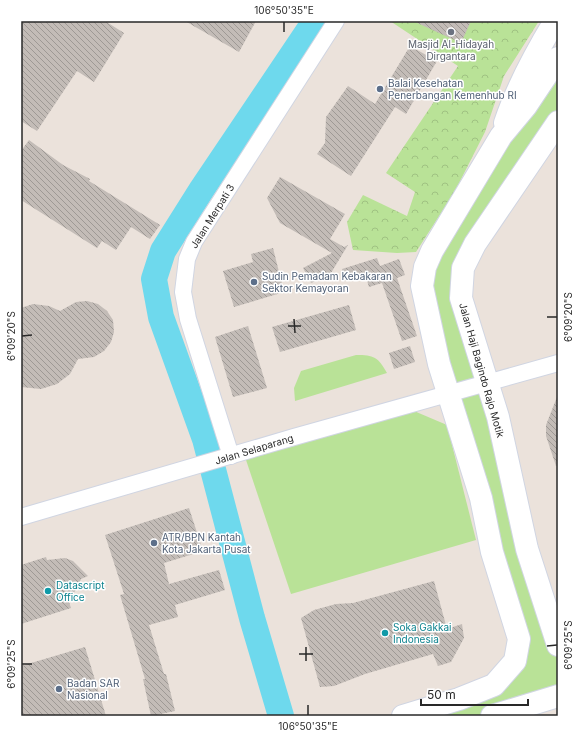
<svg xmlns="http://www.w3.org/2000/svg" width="579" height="737" font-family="Inter,sans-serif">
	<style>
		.grass { fill: #b9e297 }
		.forest { fill: url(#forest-crowns) }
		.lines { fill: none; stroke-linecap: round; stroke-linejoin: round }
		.river { stroke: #6ed9ed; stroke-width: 26 }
		.building { fill: url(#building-back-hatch) }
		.minor-casing { stroke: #d0d5e2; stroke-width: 18 }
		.secondary-casing { stroke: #d0d5e2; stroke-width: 24 }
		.minor { stroke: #fff; stroke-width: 16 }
		.secondary { stroke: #fff; stroke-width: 22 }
		.ticks { fill: none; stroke: #292929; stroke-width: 1.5 }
		.worship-dot { fill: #6b7280; stroke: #fff; stroke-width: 1.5 }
		.service-dot { fill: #5c6f8a; stroke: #fff; stroke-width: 1.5 }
		.culture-dot { fill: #0f9aa8; stroke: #fff; stroke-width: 1.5 }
		.labels { text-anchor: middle; stroke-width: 3; stroke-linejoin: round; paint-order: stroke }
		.worship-label { font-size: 10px; fill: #5b616d; stroke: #fff }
		.service-label { font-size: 10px; fill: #4e5e75; stroke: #fff; text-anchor: start }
		.street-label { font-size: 10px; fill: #292929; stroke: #fff }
		.culture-label { font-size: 10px; fill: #0d838f; stroke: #fff; text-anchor: start }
		.neatline { fill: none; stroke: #292929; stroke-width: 1.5 }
		.ticks-label { font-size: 10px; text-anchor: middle; fill: #292929 }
	</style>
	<defs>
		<pattern id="forest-crowns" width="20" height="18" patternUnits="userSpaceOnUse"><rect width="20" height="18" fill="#b9e297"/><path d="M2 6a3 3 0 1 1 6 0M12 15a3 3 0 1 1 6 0" fill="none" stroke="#9fc282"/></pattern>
		<pattern id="building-back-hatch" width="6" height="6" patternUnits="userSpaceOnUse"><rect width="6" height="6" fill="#c3bcb7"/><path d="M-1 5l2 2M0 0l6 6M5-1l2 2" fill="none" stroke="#9e9995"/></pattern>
	</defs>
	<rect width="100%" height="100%" fill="#ebe2db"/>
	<!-- grass -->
	<g class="grass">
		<path d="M558,58V122L463,268L558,644V696L488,716H403L441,704L515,661L422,286Z"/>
		<path d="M356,355C374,355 378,357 387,373L295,401L294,388L301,371Z"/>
		<path d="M414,411L447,425L476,540L291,594L245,457Z"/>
	</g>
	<!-- forest -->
	<path class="forest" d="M390,21H539L504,76L485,132L454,193L416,252L397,253L353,250L347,222L363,195L407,216L415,192L386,173L458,66Z"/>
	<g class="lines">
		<!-- river -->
		<path class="river" d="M281,716L252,618L205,439L161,317L154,279L163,251L202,189L315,21"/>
	</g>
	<!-- building -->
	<g class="building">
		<path d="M21,21H105L124,33L94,82L77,71L37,131L21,121Z"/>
		<path d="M185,21H256L239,52Z"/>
		<path d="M413,21H471L461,43Z"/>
		<path d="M410,46L437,61L406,114L395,107L351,176L317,154L325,143L326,117L348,86L375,104Z"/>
		<path d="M29,140L63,165L90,179L89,181L160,225L150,239L131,227L116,250L102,241L97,248L21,200V151Z"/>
		<path d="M280,177L345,214L330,239L344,247L348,245L331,273L311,283L303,268L332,253L280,223L267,198Z"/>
		<path d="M273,248L284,292L234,307L223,271L253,262L251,254Z"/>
		<path d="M377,258L380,266L399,259L405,275L397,278L417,336L402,341L382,283L369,287L365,274L345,281L342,269Z"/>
		<path d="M87,301L98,304L107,311L113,320L114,332L111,342L104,351L94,357L78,359L70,374L57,384L41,389L21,387V308L33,304L49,306L60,311L76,302Z"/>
		<path d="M349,305L356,330L280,352L272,327Z"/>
		<path d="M248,326L267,388L233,397L215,337Z"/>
		<path d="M410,346L415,362L394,369L389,353Z"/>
		<path d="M557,397L558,465L556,466L546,436V425Z"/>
		<path d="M189,508L203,551L164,563L169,584L219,570L225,590L175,605L178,617L149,625L164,674H166L175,711L151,716L143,679H145L120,595L124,594L105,535Z"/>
		<path d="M46,557L47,560L65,558L73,561L88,576L81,579L77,589L68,599L71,608L21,624V565Z"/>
		<path d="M434,581L447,629L462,624L464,638L451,662L438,666L433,654L365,674L334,686L320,687L301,618L314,610L336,604L353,603Z"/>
		<path d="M85,647L106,716H21V666Z"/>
	</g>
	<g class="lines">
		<!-- minor casing -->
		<g class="minor-casing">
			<g id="minor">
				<path d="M231,456L188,319L183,292L187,259L194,242L336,21"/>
				<path d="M21,517L294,437L558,363"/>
			</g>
		</g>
		<!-- secondary casing -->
		<g class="secondary-casing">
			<g id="secondary">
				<path d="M558,122L475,244L463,268L461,298L498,417L527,549L558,645"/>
				<path d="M505,123C517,87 535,54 555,21"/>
				<path d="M403,716L459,699L494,685L515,661L519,639L492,552L481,498L439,364L422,286L425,267L432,251L501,136L526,106L558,58"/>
				<path d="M492,716L558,696"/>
			</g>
		</g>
		<!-- minor -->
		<use href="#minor" class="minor"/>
		<!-- secondary -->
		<use href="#secondary" class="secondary"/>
	</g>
	<!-- ticks -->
	<path class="ticks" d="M284,22V32M547,317H557M294,319L295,333M288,326H301M22,336L32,335M547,646L557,645M306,647V661M299,654H313M22,664H32M308,705V715"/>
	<!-- markers -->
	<circle class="worship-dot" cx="451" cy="32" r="4"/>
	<g class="service-dot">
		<circle cx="380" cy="89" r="4"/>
		<circle cx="254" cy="282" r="4"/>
		<circle cx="154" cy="543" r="4"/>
		<circle cx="59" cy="689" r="4"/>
	</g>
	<g class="culture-dot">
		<circle cx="48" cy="591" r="4"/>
		<circle cx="385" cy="633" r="4"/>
	</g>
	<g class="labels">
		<!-- worship labels -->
		<g class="worship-label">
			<text x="451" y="48">Masjid Al-Hidayah<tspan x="451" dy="12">Dirgantara</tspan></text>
		</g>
		<!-- service labels -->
		<g class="service-label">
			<text x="388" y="87">Balai Kesehatan<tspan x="388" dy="12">Penerbangan Kemenhub RI</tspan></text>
			<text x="262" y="280">Sudin Pemadam Kebakaran<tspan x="262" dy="12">Sektor Kemayoran</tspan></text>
			<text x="162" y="541">ATR/BPN Kantah<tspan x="162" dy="12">Kota Jakarta Pusat</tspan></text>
			<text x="67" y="687">Badan SAR<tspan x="67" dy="12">Nasional</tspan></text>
		</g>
		<!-- street labels -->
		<g class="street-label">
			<text transform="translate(212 216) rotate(-58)" y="4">Jalan Merpati 3</text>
			<text transform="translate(482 370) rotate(74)" y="4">Jalan Haji Bagindo Rajo Motik</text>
			<text transform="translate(254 449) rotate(-17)" y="4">Jalan Selaparang</text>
		</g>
		<!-- culture labels -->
		<g class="culture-label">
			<text x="56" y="589">Datascript<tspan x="56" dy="12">Office</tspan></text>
			<text x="393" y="631">Soka Gakkai<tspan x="393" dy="12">Indonesia</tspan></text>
		</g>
	</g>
	<!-- border -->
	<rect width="579" height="737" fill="none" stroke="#ffffff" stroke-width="44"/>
	<!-- scale -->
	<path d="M421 699v6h107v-6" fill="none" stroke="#292929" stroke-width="2"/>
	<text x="427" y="699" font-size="12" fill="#292929" stroke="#ffffff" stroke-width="3" paint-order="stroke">50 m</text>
	<rect x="22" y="22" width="535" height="693" class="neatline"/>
	<g class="ticks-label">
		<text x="284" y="14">106°50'35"E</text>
		<text transform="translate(568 317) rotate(-90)" y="4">6°09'20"S</text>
		<text transform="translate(11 336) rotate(-90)" y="4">6°09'20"S</text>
		<text transform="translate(568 645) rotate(-90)" y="4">6°09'25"S</text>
		<text transform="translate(11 664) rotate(-90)" y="4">6°09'25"S</text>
		<text x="308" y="730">106°50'35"E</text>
	</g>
</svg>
